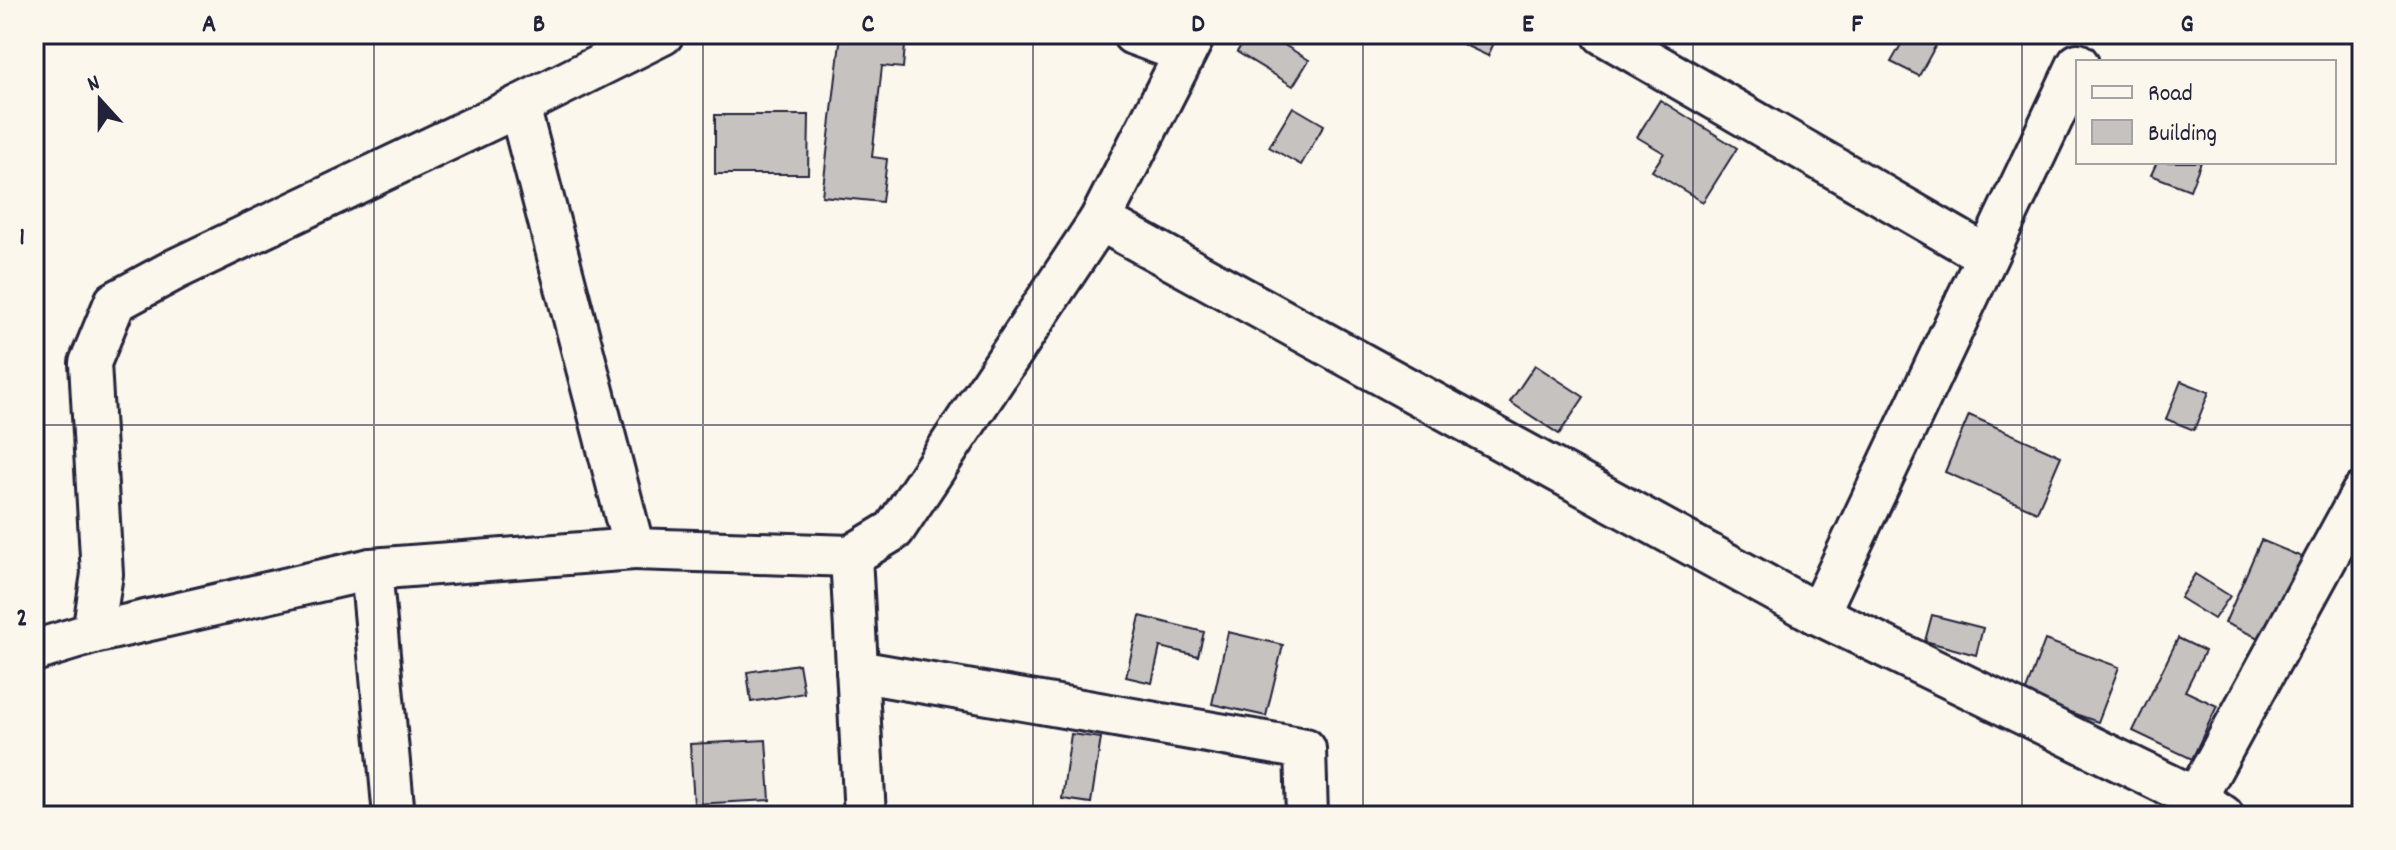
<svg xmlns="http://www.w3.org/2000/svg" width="2396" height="850" font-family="Dekko,sans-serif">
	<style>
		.building { fill: #c6c2c0; stroke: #22223b; stroke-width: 2 }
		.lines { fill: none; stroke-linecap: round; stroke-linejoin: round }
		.minor-casing { stroke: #22223b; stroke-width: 46 }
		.minor { stroke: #fbf7ec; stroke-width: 40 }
		.grid { fill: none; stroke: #22223b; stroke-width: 2; stroke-opacity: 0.55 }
		.neatline { fill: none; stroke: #22223b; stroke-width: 3 }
		.grid-label { font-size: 26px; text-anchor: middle; font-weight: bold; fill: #22223b }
	</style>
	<rect width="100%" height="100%" fill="#fbf7ec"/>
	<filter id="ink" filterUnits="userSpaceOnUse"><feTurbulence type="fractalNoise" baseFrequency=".0125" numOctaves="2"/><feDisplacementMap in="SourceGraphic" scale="16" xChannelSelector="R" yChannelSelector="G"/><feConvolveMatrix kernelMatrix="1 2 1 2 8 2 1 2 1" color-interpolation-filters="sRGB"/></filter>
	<g filter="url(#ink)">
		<!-- building -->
		<g class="building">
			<path d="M841,34H906L903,68L882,66L872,157L887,159L882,202L822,196Z"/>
			<path d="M1248,34H1266L1309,60L1293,86L1237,52Z"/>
			<path d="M1441,34H1498L1488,56Z"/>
			<path d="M1907,34H1942L1919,76L1891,62Z"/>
			<path d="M1660,100L1737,148L1703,202L1652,171L1664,153L1637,137Z"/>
			<path d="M1293,107L1324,125L1301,165L1269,147Z"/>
			<path d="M715,115H809L808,174H715Z"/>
			<path d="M2157,162H2201L2190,190L2151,175Z"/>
			<path d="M1535,365L1584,397L1559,434L1510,402Z"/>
			<path d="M2181,381L2209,392L2194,430L2166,419Z"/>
			<path d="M1969,415L2061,456L2037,512L1945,472Z"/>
			<path d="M2261,540L2309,560L2272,644L2225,623Z"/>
			<path d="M2195,574L2230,596L2214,619L2180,598Z"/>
			<path d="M1932,615L1983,628L1976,655L1925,641Z"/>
			<path d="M1140,616L1204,632L1198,656L1160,647L1152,683L1126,677Z"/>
			<path d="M1228,632L1283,645L1266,716L1212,704Z"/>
			<path d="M2178,638L2205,651L2185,691L2217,706L2192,759L2133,731Z"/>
			<path d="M2045,640L2119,667L2098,722L2024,696Z"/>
			<path d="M799,664L804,693L751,702L747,672Z"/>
			<path d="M1071,734L1101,738L1091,803L1062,799Z"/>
			<path d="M766,740L770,800L694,804L690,744Z"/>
			<path d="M2362,779V816H2347Z"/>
		</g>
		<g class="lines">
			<!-- minor casing -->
			<g class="minor-casing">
				<g id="minor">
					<path d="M663,34L519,106L634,549L851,556L894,530L1100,220L1195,34"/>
					<path d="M1133,34L1185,53"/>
					<path d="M1603,34L1987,256"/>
					<path d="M1100,220L1818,614L2196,798L2223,816"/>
					<path d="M851,556L865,816"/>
					<path d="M1818,614L2078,64"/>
					<path d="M93,633L371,569"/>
					<path d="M34,651L93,633L102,574L90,363L115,302L176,269L519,106"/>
					<path d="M857,671L1305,749L1307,816"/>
					<path d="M2196,798L2362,493"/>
					<path d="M394,816L371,569L634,549"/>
				</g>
			</g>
			<!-- minor -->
			<use href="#minor" class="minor"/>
		</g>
	</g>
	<!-- grid -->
	<path class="grid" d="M374,34V816M703,34V816M1033,34V816M1363,34V816M1693,34V816M2022,34V816M34,425H2362"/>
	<!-- margin -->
	<rect width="2396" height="850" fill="none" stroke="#fbf7ec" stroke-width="88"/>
	<!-- legend -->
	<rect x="2076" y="60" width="260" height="104" fill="#fbf7ec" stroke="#a4a2a5" stroke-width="2"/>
	<rect x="2092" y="86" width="40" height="12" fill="#fbf7ec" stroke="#a4a2a5" stroke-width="2"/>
	<text x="2148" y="100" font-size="24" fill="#22223b">Road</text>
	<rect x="2092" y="120" width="40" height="24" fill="#c6c2c0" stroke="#a4a2a5" stroke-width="2"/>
	<text x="2148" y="140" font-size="24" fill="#22223b">Building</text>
	<!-- north arrow -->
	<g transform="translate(100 100) rotate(339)" stroke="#fbf7ec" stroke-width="6" paint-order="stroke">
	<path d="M0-6L14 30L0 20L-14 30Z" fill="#22223b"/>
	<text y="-12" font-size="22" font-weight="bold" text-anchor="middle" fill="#22223b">N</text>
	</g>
	<rect x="44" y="44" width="2308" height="762" class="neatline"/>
	<g class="grid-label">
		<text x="209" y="31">A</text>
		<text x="539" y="31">B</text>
		<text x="868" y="31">C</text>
		<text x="1198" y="31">D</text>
		<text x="1528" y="31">E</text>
		<text x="1857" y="31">F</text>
		<text x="2187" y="31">G</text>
		<text x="22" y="244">1</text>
		<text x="22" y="625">2</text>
	</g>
</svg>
